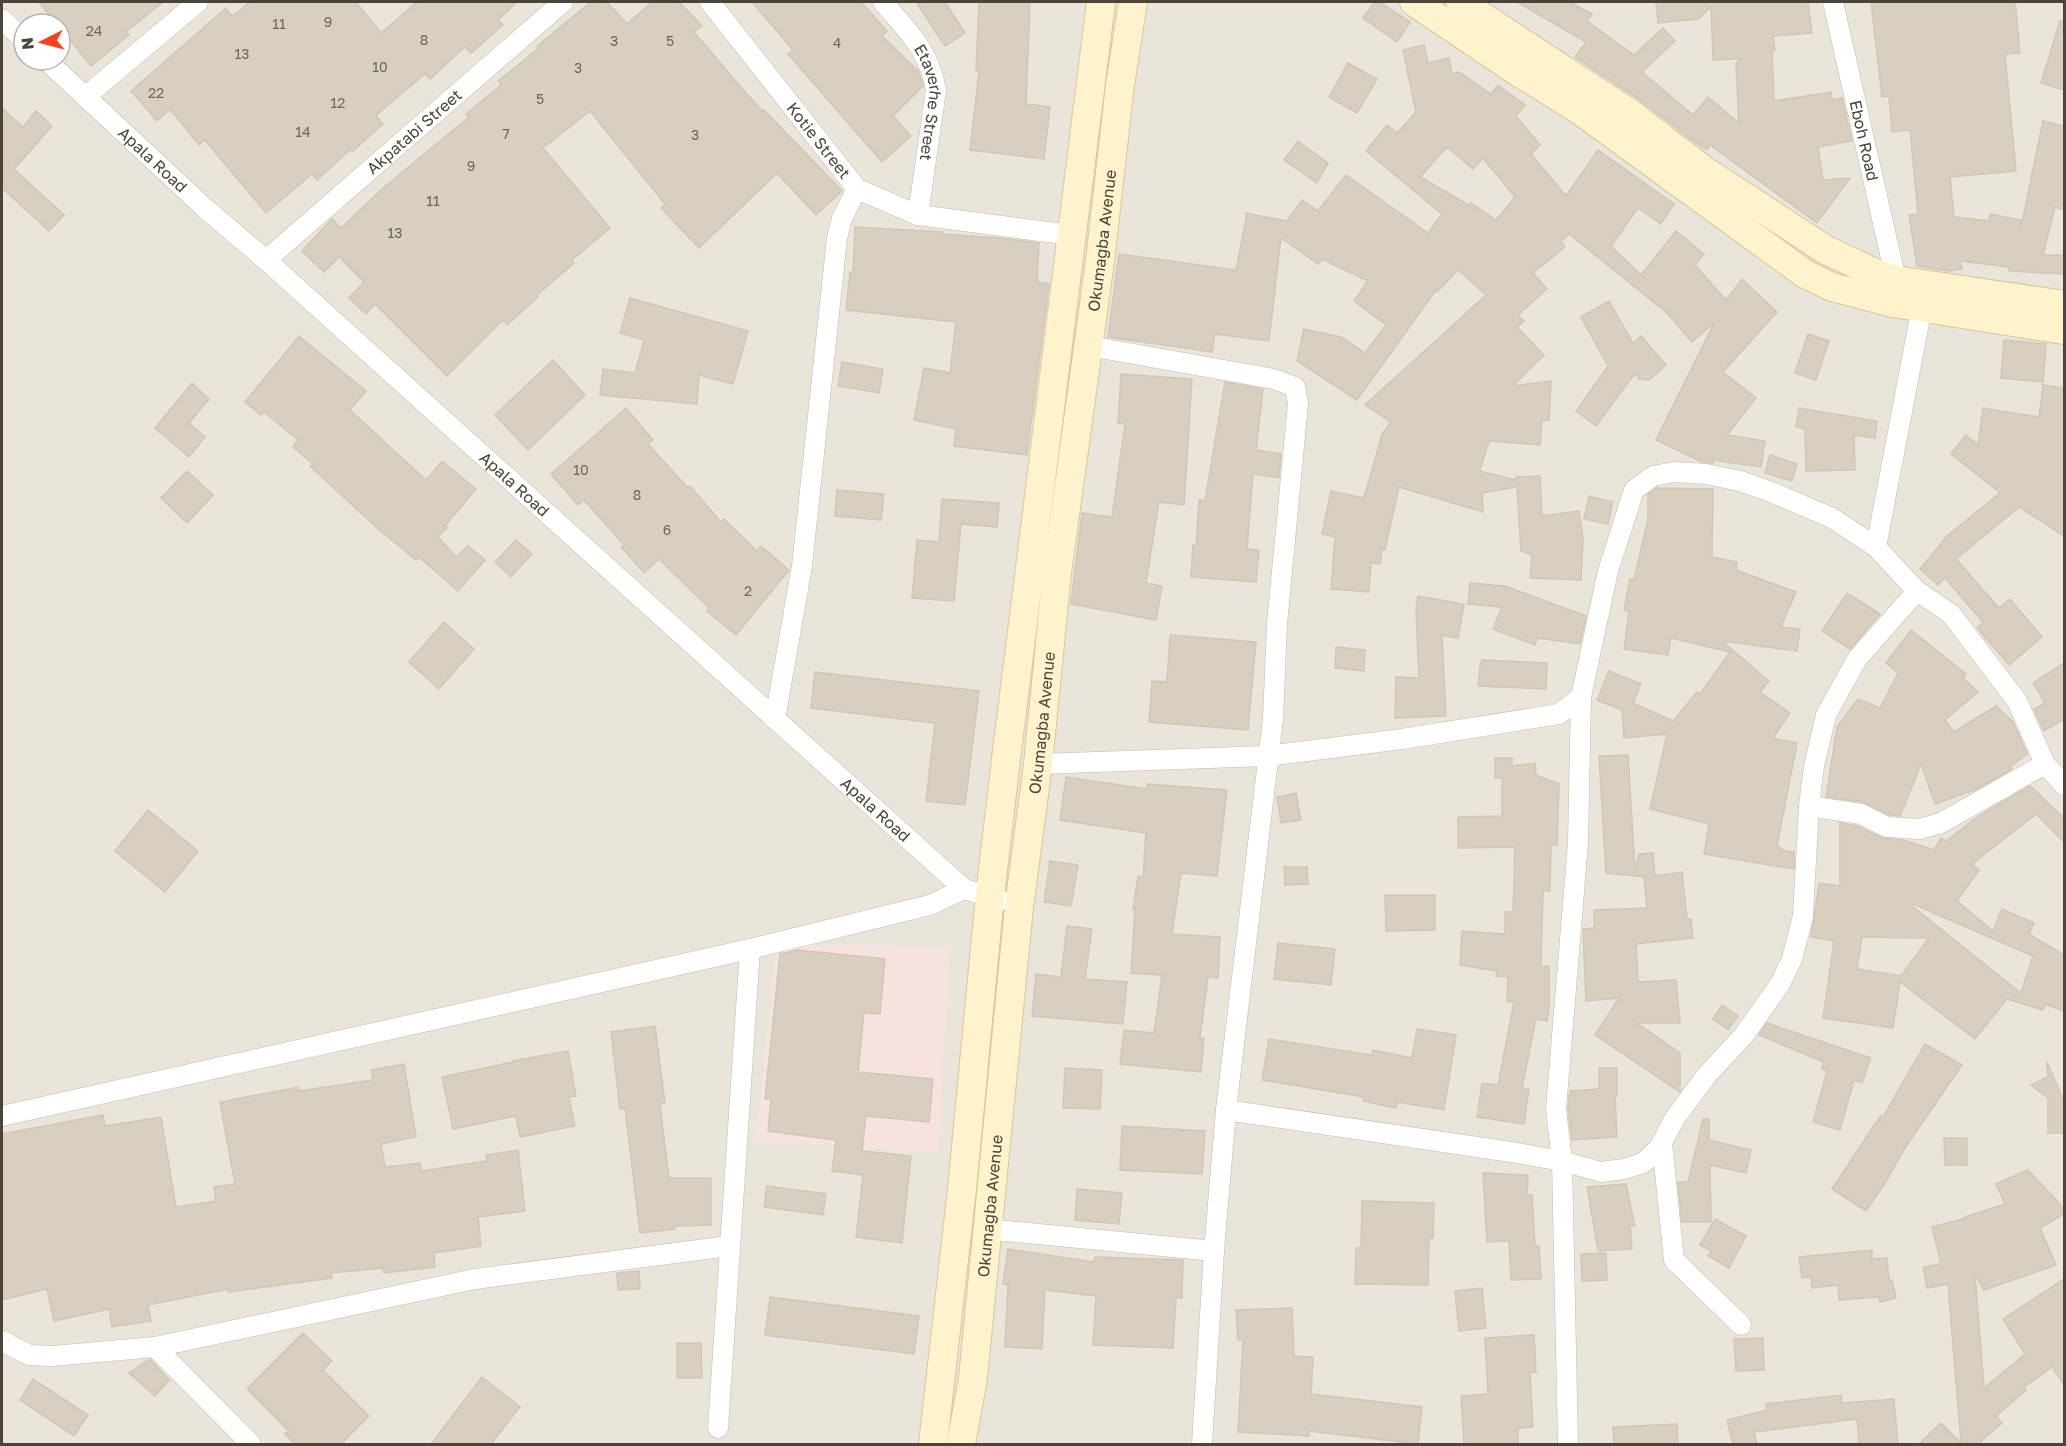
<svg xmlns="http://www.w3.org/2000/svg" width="2066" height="1446" font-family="'Golos Text',sans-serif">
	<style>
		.residential { fill: #eae5da; fill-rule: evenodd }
		.medical { fill: #f6e3e0 }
		.building { fill: #d8cfc1; stroke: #d3c7b4; stroke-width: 1.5; fill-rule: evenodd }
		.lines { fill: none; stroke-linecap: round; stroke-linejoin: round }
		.street-casing { stroke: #c2bbae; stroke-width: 21 }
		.secondary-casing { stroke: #d6c79b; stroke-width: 30 }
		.street { stroke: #fff; stroke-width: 20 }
		.secondary { stroke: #fff3cd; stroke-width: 28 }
		.labels { text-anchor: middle; stroke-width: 5; stroke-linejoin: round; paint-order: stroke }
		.number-label { font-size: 14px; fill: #6e675b }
		.street-label { font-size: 16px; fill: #4b4439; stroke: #fff }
	</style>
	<rect width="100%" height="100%" fill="#f6f3ec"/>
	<!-- residential -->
	<path class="residential" d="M2,2H2064V1444H2ZM24,24H60V60H24Z"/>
	<!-- medical -->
	<path class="medical" d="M777,945L950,948L937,1152L756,1141Z"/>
	<!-- building -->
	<g class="building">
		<path d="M39,2H163L126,32L129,35L91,66L60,27V24H57Z"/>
		<path d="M250,2H356L381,33L417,2H517L498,20L503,25L471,53L465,47L430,79L425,74L376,115L383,124L353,151L351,149L317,180L312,174L266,213L205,140L199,145L170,109L157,121L131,91L226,8L232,16Z"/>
		<path d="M591,2H607L627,24L652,2H679L702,26L694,32L733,78L763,112L764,110L842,191L816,215L777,173L699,248L661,208L665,204L590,111L543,148L610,228L572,260L574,263L536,296L538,297L507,325L503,320L447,376L375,304L366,314L349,298L364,282L339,257L324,272L302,251L332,219L341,228L382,189L469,117L466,114L501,85L498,81L539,48L537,46Z"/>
		<path d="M752,2H861L887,31L882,36L919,72L923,86L893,116L911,136L882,162L788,54L793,50Z"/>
		<path d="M916,2H945L965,33L945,46Z"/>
		<path d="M979,2H1030L1026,104L1050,107L1044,159L970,150L979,71H976Z"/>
		<path d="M1375,2H1380L1410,22L1397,42L1363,18Z"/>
		<path d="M1517,2H1570L1592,14L1587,21L1634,55L1663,28L1675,41L1642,72L1693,115L1708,97L1739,123L1736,64L1740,59L1713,60L1711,7L1698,19L1658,23L1656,2H1808L1812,33L1773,36L1775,50L1772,51L1774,101L1831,92L1832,100L1842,98L1852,141L1818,147L1823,180L1850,178L1817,223L1710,145L1707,150L1696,143L1640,100L1575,57L1586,42Z"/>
		<path d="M1871,2H2015L2020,53L2005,54L2016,171L1950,177L1954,217L1989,221L1990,214L2021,220V227L2043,121L2064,126V210L2055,207L2043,255H2064V274L2009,271V267L1960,261L1962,269L1949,271L1917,266L1909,215L1918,214L1910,130L1892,132L1889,96L1882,97Z"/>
		<path d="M2060,21L2064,22V90L2041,83Z"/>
		<path d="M1424,45L1428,63L1449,58L1452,74L1459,72L1491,94L1498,85L1525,105L1516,116L1540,145L1531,154L1566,196L1598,150L1674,204L1661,224L1638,208L1611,246L1641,275L1676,231L1704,254L1695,265L1726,300L1742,279L1777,312L1723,372L1756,398L1727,435L1765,441L1761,467L1713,460V463L1702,462L1656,440L1714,323L1692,342L1667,313L1569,234L1561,242L1565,247L1533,273L1547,289L1518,315L1524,321L1517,327L1544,355L1513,386L1551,381L1549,420H1542L1540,445L1489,441L1480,471L1516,480V477L1540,476L1542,516L1579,511L1583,538L1581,580L1530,578L1532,555L1521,551L1517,487L1482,493L1483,512L1399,487L1385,549L1382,548L1380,564L1371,563L1369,592L1331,589L1335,537L1322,534L1331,491L1364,498L1382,434L1391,422L1365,405L1486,295L1458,270L1437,292L1436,290L1357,400L1297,361L1304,329L1341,337L1365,353L1386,325L1354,301L1368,281L1322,259L1318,264L1281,238L1269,341L1215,334L1212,352L1108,337L1119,254L1236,270L1247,214L1245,213L1287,221L1302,200L1318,211L1346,175L1428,233L1442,214L1366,151L1387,125L1397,133L1416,112L1403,50ZM1447,147L1473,169L1483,158L1515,197L1496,220L1471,203L1469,205L1420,177Z"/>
		<path d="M1348,63L1377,79L1357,113L1329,97Z"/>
		<path d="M2,108L23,127L36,111L52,126L14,169L64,215L49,231L2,188Z"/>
		<path d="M1298,141L1328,163L1317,183L1284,160Z"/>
		<path d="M855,227L943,232V234L999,238L1039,243L1037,282L1049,284L1027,455L954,446L956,429L914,420L924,368L950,373L956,322L846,310L850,272H853Z"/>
		<path d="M630,298L748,331L733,384L699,375L697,404L600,395L603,369L635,373L644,340L620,333Z"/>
		<path d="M1609,301L1633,343L1641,336L1666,365L1649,380L1639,379L1635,373L1596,426L1576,411L1608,366L1581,317Z"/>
		<path d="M1808,334L1829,341L1816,380L1795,373Z"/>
		<path d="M299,336L366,391L350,410L426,480L442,461L476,489L445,526L447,528L438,537L456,557L468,546L485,560L458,591L419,557L416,560L376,527L310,466L313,464L293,447L298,440L264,412L261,415L245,402Z"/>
		<path d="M2004,340L2046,344L2043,382L2001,378Z"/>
		<path d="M553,360L585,395L528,450L495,415Z"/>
		<path d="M842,362L883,369L879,393L838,386Z"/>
		<path d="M1121,374L1192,379L1184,505L1159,502L1146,583L1162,586L1156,620L1071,604L1082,513L1112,517L1125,424L1118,423Z"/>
		<path d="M1225,382L1263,389L1256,450L1281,454L1279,478L1253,474L1247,549L1259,550L1256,582L1191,577L1193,545L1196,546L1199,500L1205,501Z"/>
		<path d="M192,383L209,399L189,423L205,437L189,457L155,428Z"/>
		<path d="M2043,385L2064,388V536L2019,507L1956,559L1999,608L2010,599L2042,637L2009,665L1977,628L1983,622L1945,578L1938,585L1920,569L1947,536L2000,493L1951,454L1966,435L1978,445L1983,408L2039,417Z"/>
		<path d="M626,408L653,440L648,444L688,488L690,486L721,522L724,519L757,551L761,546L789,570L736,635L707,611L709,608L659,559L644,573L621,547L624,545L584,500L578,505L551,474Z"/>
		<path d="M1799,408L1877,421L1875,438L1854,435L1855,470L1806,471L1805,429L1796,427Z"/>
		<path d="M1770,455L1797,464L1792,481L1765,473Z"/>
		<path d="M187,471L213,495L187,523L161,498Z"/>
		<path d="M1657,488L1713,489L1712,557L1737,562L1736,570L1796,592L1781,627L1800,629L1797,651L1722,641L1769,681L1760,692L1790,713L1773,738L1797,743L1777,846L1785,851L1794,852V869L1704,854L1709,824L1650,809L1667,734L1624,738L1622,710L1597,700L1609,671L1641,684L1633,703L1673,721L1697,692L1700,694L1730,652L1671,638L1668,655L1624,649L1629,612L1624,610L1630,579L1634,580L1648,519V494Z"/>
		<path d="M837,490L884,494L881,520L835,516Z"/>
		<path d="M1589,496L1613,502L1608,524L1584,519Z"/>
		<path d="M942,499L999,503L997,527L961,524L954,601L912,598L917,540L939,542Z"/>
		<path d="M516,540L532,554L511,577L495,562Z"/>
		<path d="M1470,583L1505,586L1586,616L1580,644L1537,638L1535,645L1493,629L1502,607L1468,604Z"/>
		<path d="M1847,593L1880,614L1850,649L1822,631Z"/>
		<path d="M1418,596L1464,604L1458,638L1442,635L1446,716L1395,718L1396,677L1419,678L1416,610Z"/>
		<path d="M444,622L474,649L439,689L409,662Z"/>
		<path d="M1911,630L1966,674L1963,678L1978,692L1945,720L1954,732L1996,706L2013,722L2027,754L2010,767L2012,769L1977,789L1935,804L1921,764L1900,816L1890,815L1863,802L1826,797L1837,727L1858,699L1880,708L1898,673L1886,663Z"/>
		<path d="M1170,635L1256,642L1248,730L1149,722L1152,681L1167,682Z"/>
		<path d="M1336,647L1365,650L1364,671L1335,668Z"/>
		<path d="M1482,660L1547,663L1546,689L1478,686L1480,667Z"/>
		<path d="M2064,663V719L2044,731L2034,709L2045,703L2033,683Z"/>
		<path d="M815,672L979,691L965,805L926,801L935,723L811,708Z"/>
		<path d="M1628,755L1635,870L1639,854L1653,853L1655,876L1682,872L1687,919H1691L1693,938L1636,944L1638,982L1676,980L1680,1023H1637L1680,1053V1092L1595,1035L1619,998L1586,1001L1583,929L1594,928V910L1647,908L1644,877H1647L1606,873L1599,756Z"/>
		<path d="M1495,758H1512V766L1535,763L1536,775L1559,784L1557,845H1551L1550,891H1543L1541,966H1549V1008L1547,1021L1536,1019L1522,1088L1529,1089L1524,1124L1477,1117L1482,1083L1498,1085L1514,1002L1507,1001L1508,977L1496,976L1497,971L1460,965L1462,931L1505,934V912H1513L1515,847L1458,848V817L1502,816V778H1495Z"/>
		<path d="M1066,777L1147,789V784L1227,790L1217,876L1181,873L1172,934L1220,937L1218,978L1208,977L1200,1038H1204L1201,1072L1120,1064L1124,1030L1154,1033L1162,975L1131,973L1135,909H1133L1138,876L1143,877L1146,833L1060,820Z"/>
		<path d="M2030,786L2064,818V842L2036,814L1972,864L1979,870L1957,901L1993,931L2002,909L2034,923L2029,934L2064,955V1011L2045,1004L2043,1010L2007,999L1975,1039L1900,982L1893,1028L1823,1018L1834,941L1811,937L1819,883L1840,886V823L1857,826L1882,838L1903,840L1934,850L1941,838L1946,841L1980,815ZM1913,904L2033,956L2021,993L1912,906ZM1862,937L1929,938L1901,976L1857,969Z"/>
		<path d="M1296,793L1301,820L1281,823L1277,797Z"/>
		<path d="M148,810L198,851L165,892L115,851Z"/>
		<path d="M1050,861L1078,865L1071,906L1044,902Z"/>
		<path d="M1284,867H1307L1308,884L1285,885Z"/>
		<path d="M1385,895H1435V930L1386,931Z"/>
		<path d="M1067,926L1092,929L1085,979L1127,982L1123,1024L1032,1016L1036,974L1061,977Z"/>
		<path d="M1278,943L1335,949L1331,985L1274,979Z"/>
		<path d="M797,950L885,959L880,1014L864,1013L858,1072L933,1079L929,1122L866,1116L862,1151L911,1156L902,1243L856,1237L863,1175L832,1171L836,1140L768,1131L771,1099H765L780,954Z"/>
		<path d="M1722,1005L1738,1016L1728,1030L1713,1019Z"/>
		<path d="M1767,1023L1871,1058L1862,1083L1854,1080L1840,1130L1813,1122L1827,1071L1822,1069L1824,1062L1759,1035Z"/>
		<path d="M655,1026L665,1103L660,1104L669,1178H711V1225L674,1226L675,1229L640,1233L625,1108L620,1109L611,1032Z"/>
		<path d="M1417,1029L1456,1035L1444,1110L1397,1102L1396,1108L1363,1101L1364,1097L1262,1080L1269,1039L1372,1055L1373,1050L1412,1058Z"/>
		<path d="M1925,1044L1962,1065L1905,1148L1885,1183L1866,1211L1832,1189L1881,1115L1880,1122Z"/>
		<path d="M568,1051L576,1096L569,1097L575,1126L520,1137L516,1116L453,1129L442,1077L513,1062V1061Z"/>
		<path d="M2047,1062L2064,1101V1133H2048V1098L2031,1085L2048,1077Z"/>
		<path d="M404,1064L416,1137L381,1144L385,1167L420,1163L421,1171L487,1161L486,1155L518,1150L525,1211L478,1217L481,1246L434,1253L435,1267L384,1273L383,1268L331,1273L332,1278L229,1292L228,1289L148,1305L151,1321L112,1327L109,1309L54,1321L47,1289L2,1300V1134L103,1115L105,1126L161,1117L176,1207L216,1201L214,1187L235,1184L220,1102L298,1087L299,1091L373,1080L371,1070Z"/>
		<path d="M1065,1068L1102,1070L1100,1109L1063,1108Z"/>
		<path d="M1599,1068H1617V1096H1615L1617,1137L1572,1140L1568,1108L1570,1091L1599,1089Z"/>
		<path d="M1703,1119H1709V1140L1751,1150L1746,1173L1710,1165L1711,1222H1682L1678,1182H1688Z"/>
		<path d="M1122,1126L1205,1131L1202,1174L1120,1170Z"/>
		<path d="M1944,1138H1967V1165H1945Z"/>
		<path d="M2028,1170L2064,1208V1214L2040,1228L2056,1265L1984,1290L1975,1275L1984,1388L2025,1354L2003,1319L2064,1279V1385L2052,1367L2024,1387L2026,1390L1996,1416L2002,1423L1978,1444H1919L1941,1423L1961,1443L1948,1284L1927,1288L1923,1267L1941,1264L1932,1227L1966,1218L1965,1217L2005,1204L1996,1184Z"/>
		<path d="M1483,1173L1528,1175L1527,1195H1532L1535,1246H1539L1541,1279L1511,1280L1509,1241L1487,1242Z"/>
		<path d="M1626,1184L1635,1226H1630L1632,1249L1598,1251L1587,1187Z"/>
		<path d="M767,1186L826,1194L823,1215L764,1207Z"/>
		<path d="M1077,1189L1122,1193L1119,1224L1075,1220Z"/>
		<path d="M1362,1201L1434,1203L1433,1238H1429L1428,1285L1355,1284L1356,1248H1361Z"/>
		<path d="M1715,1219L1746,1236L1729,1268L1708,1256L1711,1251L1700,1245Z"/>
		<path d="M1008,1249L1094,1262L1095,1257L1183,1260L1182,1298H1176L1173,1348L1093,1345L1096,1296L1045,1290L1042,1349L1005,1347L1008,1284H1003Z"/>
		<path d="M1872,1250V1259L1887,1258L1889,1280H1892L1896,1298L1880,1302L1879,1297L1839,1300L1838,1285L1812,1288L1811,1277L1802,1278L1799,1257Z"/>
		<path d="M1606,1253L1607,1280L1582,1281L1581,1254Z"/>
		<path d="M639,1271L640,1289L618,1290L617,1273Z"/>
		<path d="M1482,1288L1486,1328L1459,1331L1455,1291Z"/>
		<path d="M770,1297L919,1316L914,1354L765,1335Z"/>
		<path d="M1292,1308L1294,1356L1313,1357L1311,1394L1422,1407L1418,1444L1309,1431V1436L1238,1432L1243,1340H1238L1236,1310Z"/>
		<path d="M303,1333L332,1361L323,1370L369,1416L341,1444H295L285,1434L289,1431L247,1389Z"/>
		<path d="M1534,1335L1536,1372H1530L1533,1427L1518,1428V1444H1464L1461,1396L1488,1394L1485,1338Z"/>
		<path d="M1763,1338L1764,1370L1736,1371L1734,1339Z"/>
		<path d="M677,1343H701L702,1378H677Z"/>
		<path d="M150,1359L169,1380L155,1396L129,1373Z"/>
		<path d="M482,1377L520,1407L491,1444H431Z"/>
		<path d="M33,1379L88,1415L74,1436L20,1400Z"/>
		<path d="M1841,1395L1842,1403L1894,1399L1898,1444H1859L1857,1419L1754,1432L1757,1444H1733L1727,1420L1767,1410L1766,1404Z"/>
		<path d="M1677,1424L1678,1444H1614L1613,1427Z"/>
	</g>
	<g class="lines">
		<!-- street casing -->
		<g class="street-casing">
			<g id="street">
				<path id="s1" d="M710,2L857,189L918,215L1071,235"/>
				<path id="s2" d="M883,2C908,32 929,50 936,90L918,215"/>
				<path id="s3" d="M1833,2L1896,280"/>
				<path d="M2,19L24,40"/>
				<path id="s4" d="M46,60L207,210L266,260L964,889L1001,900"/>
				<path d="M85,97L198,2"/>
				<path id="s5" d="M266,260L563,2"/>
				<path d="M1089,346L1274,379L1295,387L1298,404L1277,624L1273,719L1226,1110L1214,1251L1202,1444"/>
				<path d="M1876,547L1922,307"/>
				<path d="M775,719L802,566L837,238L842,218L857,189"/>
				<path d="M1038,764L1267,756L1402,739L1559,714L1581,697"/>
				<path d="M1809,806L1861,814L1887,827L1919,829L1941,823L2045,764"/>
				<path d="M1226,1110L1511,1152L1562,1161L1601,1172L1624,1169L1643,1163L1659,1148L1675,1118L1707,1075L1744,1035L1780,984L1792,959L1803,916L1809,806L1814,766L1826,715L1857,659L1917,591"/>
				<path d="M2,1116L750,949L930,905L964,889"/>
				<path d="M1662,1143L1674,1260L1741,1325"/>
				<path d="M986,1229L1214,1251"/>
				<path d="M2,1341L29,1355L53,1356L155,1347L475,1279L729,1246"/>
				<path d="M155,1347L251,1444"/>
				<path d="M718,1428L750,949"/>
				<path d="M1568,1444L1562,1161L1556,1109L1578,843L1581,697L1608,571L1634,490L1653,476L1674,472L1706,474L1740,481L1771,492L1832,518L1876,547L1917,591L1951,614L2017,701L2045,764L2064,785"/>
			</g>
		</g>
		<!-- secondary casing -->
		<g class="secondary-casing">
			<g id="secondary">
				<path d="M1414,2L1515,70L1578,109L1805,274L1832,287L1893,303L2064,330"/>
				<path d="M1460,2L1631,114L1705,171L1826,250L1875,273L1896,280L2064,305"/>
				<path d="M933,1444L962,1189L990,895L1006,759L1101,2"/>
				<path id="s6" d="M961,1444L973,1378L1019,907L1038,764L1057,573L1100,261L1120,85L1133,2"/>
			</g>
		</g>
		<!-- street -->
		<use href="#street" class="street"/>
		<!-- secondary -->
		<use href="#secondary" class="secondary"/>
	</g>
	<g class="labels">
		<!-- number labels -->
		<g class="number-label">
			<text x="328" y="27">9</text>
			<text x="279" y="29">11</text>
			<text x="94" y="36">24</text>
			<text x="424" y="45">8</text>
			<text x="614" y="46">3</text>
			<text x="670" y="46">5</text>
			<text x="837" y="48">4</text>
			<text x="242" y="59">13</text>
			<text x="380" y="72">10</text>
			<text x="578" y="73">3</text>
			<text x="156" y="98">22</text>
			<text x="540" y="104">5</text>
			<text x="338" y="108">12</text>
			<text x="303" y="137">14</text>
			<text x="506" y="139">7</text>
			<text x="695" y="140">3</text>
			<text x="471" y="171">9</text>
			<text x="433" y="206">11</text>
			<text x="395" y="238">13</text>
			<text x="581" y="475">10</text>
			<text x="637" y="500">8</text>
			<text x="667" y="535">6</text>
			<text x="748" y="596">2</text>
		</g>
		<!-- street labels -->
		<g class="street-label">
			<text dy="6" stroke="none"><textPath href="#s2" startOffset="116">Etaverhe Street</textPath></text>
			<text dy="6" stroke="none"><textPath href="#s5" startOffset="196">Akpatabi Street</textPath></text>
			<text dy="6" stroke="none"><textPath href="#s1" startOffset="176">Kotie Street</textPath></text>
			<text dy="6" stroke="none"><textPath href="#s3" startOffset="142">Eboh Road</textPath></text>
			<text dy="6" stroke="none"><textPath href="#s4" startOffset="146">Apala Road</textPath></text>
			<text dy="6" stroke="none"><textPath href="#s6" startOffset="1212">Okumagba Avenue</textPath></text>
			<text dy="6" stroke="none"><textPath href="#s4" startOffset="632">Apala Road</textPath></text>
			<text dy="6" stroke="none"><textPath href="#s6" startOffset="726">Okumagba Avenue</textPath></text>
			<text dy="6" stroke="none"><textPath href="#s4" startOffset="1118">Apala Road</textPath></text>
			<text dy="6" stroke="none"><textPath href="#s6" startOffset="240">Okumagba Avenue</textPath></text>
		</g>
	</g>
	<!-- border -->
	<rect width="2066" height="1446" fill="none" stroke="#4b4439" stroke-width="6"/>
	<!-- north arrow -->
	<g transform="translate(42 42) rotate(264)"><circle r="28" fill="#ffffff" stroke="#b7b4b0" stroke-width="1.5"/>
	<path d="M0-4.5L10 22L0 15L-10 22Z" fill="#fc3f1d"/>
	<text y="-9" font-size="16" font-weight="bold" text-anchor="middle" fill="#4b4439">N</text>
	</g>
</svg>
